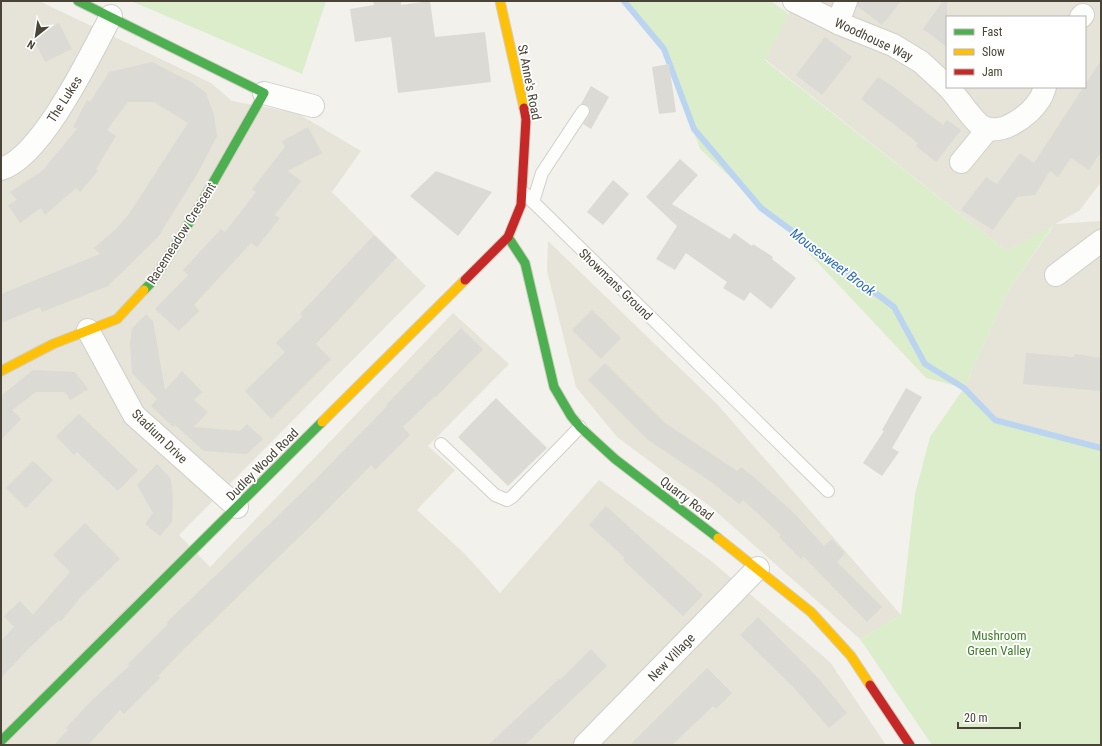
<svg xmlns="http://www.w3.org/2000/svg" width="1102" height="746" font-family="'Roboto Condensed',sans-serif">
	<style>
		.residential { fill: #e6e3d9; fill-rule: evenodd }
		.green { fill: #dbedcb }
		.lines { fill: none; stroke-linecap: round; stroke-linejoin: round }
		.stream { stroke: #bbd5f1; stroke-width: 6 }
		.building { fill: #dcdad4 }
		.lane-casing { stroke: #d0cfc9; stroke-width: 14 }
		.street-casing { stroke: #d0cfc9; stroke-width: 24 }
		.fast-casing { stroke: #d2cfc2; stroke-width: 11 }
		.slow-casing { stroke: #d2cfc2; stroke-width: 11 }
		.jam-casing { stroke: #d2cfc2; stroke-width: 11 }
		.lane { stroke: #fdfdfc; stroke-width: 12 }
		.street { stroke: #fdfdfc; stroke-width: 22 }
		.fast { stroke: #4caf50; stroke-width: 9 }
		.slow { stroke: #ffc107; stroke-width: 9 }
		.jam { stroke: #c62828; stroke-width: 9 }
		.labels { text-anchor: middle; stroke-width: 3.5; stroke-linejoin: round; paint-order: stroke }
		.street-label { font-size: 13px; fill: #494437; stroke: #fff }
		.park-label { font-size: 13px; fill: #3e7e27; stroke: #fff }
		.water-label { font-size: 14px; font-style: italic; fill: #2b6dba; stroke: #fff }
	</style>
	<rect width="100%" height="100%" fill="#f2f1ec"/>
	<!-- residential -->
	<g class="residential">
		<path d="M1,1H39L211,83L232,101L297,113L361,151L332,192L426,286L179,535L210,567L453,313L509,364L428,446L455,470L417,510L465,554L500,593L599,480L710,560L830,662L886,745H1Z"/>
		<path d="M794,1H1101V182L1079,211L1055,224L1101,221V448L995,420L964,388L1008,291L1054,225L1007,251L765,59L795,2ZM947,17H1085V87H947Z"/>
		<path d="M548,241L717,404L901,615L860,639L711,507L617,437L576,387L547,271Z"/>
	</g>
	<!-- green -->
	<g class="green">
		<path d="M131,1H326L302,74Z"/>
		<path d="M624,1H771L789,14L765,60L1007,251L1054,224L1008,291L964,388L995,420L1101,448V745H932L860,639L901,615L915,494L930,437L964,388L926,378L787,230L700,149L664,49Z"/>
	</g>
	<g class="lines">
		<!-- stream -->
		<path class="stream" d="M624,1L664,49L694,129L761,208L837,264L894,307L925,364L964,388L995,420L1101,448"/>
	</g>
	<!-- building -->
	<g class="building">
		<path d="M373,1H401V5L430,1L435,37L485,32L491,82L398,93L391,37L355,42L350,9L374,5Z"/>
		<path d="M858,1H901L882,25L857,6Z"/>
		<path d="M943,1H947V47L923,29Z"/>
		<path d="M59,23L72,49L45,62L32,37Z"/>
		<path d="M825,37L852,57L822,95L796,75Z"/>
		<path d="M1101,60V152L1089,170L1071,158L1058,177L1050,171L1035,195L1017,197L993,230L961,210L986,177L997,184L1020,153L1034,163Z"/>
		<path d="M152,62L193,83L206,93L214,115L217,136L199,171L158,237L108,286L42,312L40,307L1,323V294L100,254L94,248L116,229L129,214L188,123L154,102H128L107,130L116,136L96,169L98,171L80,192L76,188L45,215L41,208L20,223L8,205L17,200L10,192L42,171L77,129L73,127L87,100L90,102L109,72Z"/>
		<path d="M669,64L676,112L659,114L652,67Z"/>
		<path d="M878,77L892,86L943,125L947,120L961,130L936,162L916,146L918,143L861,99Z"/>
		<path d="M591,86L609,97L591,129L583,124L589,115L590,108L587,105L581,104Z"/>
		<path d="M308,127L322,153L288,171L301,181L275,215L280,218L257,247L251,243L194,305L199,311L179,331L155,309L188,275L183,270L221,229L225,232L256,192L252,189L285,147L282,141Z"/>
		<path d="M680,159L698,175L672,204L730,239L734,233L752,246L753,244L773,257L772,259L796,278L771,309L750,292L744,301L723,288L727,282L686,253L675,270L656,259L677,226L646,197Z"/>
		<path d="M436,171L492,192L458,236L410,196Z"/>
		<path d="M613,180L629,194L603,225L587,212Z"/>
		<path d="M374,235L397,257L316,344L331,359L271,419L245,391L285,352L276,343L303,316L300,314Z"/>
		<path d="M592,310L621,338L601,359L572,330Z"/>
		<path d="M146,314L153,321L165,390L182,371L202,392L194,400L208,412L194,427L240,431L247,424L263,439L247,454L204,451L175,425L173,427L151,406L157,399L132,373L130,344L132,328Z"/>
		<path d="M461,328L483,349L436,397L435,396L403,427L410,435L375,470L371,465L326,511L181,652L158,676L160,678L124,714L120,710L88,745H54L68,730L66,728L91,701L129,666L128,664L168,624L167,622L313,482L387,406L386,405Z"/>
		<path d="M1026,353L1074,357L1075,354L1101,358V391L1023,384Z"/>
		<path d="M605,363L665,423L737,471L741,467L755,478L794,513L824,546L832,539L845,553L837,562L882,607L867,622L803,556L801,559L779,537L781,535L743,500L739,504L710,481L648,440L588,380Z"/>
		<path d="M33,370L75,372L88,389L70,400L65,392H36L12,410L21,419L1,440V396Z"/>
		<path d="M906,388L922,397L892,448L899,452L882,476L863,463L884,431L882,430Z"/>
		<path d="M496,398L547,448L508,486L458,437Z"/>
		<path d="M79,414L138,470L118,491L77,452L74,455L56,436Z"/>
		<path d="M33,461L53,480L26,508L6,488Z"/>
		<path d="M157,464L171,479L173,499L172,522L160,536L145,524L153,513L137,485Z"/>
		<path d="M606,506L703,595L683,616L623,560L625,558L589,525Z"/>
		<path d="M85,523L120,559L81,597L60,622L59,620L27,650L1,678V641L14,627L4,616L20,601L33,615L70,572L53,555Z"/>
		<path d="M758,617L818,678L847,713L829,728L794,688L740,635Z"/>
		<path d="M591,649L607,666L525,745H488L559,679L560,680Z"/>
		<path d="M707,668L732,693L716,709L713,706L672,745H630Z"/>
	</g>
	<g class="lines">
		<!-- lane casing -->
		<g class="lane-casing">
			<g id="lane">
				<path d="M523,192L828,491"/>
				<path d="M533,202L542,173L583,111"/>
				<path d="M441,444L495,495L507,500L512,497L580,427"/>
			</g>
		</g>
		<!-- street casing -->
		<g class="street-casing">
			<g id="street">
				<path d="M794,1L838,23L893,45L921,62L947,86"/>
				<path d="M1081,17L1083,15"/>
				<path d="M838,23L846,1"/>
				<path d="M948,87C959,98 968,115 980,125C1000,139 1030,115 1040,99C1043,95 1043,91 1045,87"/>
				<path d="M264,93L313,106"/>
				<path d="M961,162L988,129"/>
				<path d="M1,169C42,157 91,54 111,16"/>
				<path d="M1056,275L1101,241"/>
				<path d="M88,330L134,415L237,507"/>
				<path d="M585,745L758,568"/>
			</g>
		</g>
		<!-- fast casing -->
		<g class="fast-casing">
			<g id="fast">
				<path d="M78,1L264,93L202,202L153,281L144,290"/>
				<path d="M508,237L525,263L554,387L571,416L580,427L615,459L718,538"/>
				<path d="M1,741L322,422"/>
			</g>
		</g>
		<!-- slow casing -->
		<g class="slow-casing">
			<g id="slow">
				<path d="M500,1L524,108"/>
				<path d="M1,371L53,344L117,319L144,290"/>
				<path d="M322,422L465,280"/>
				<path d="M718,538L811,612L851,656L870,685"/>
			</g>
		</g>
		<!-- jam casing -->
		<g class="jam-casing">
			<g id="jam">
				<path d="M465,280L508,237L521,205L526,119L524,108"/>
				<path d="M870,685L910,745"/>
			</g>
		</g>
		<!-- lane -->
		<use href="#lane" class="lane"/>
		<!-- street -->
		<use href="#street" class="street"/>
		<!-- fast -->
		<use href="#fast" class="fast"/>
		<!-- slow -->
		<use href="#slow" class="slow"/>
		<!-- jam -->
		<use href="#jam" class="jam"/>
	</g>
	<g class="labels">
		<!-- street labels -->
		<g class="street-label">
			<text transform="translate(874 39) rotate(25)" y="5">Woodhouse Way</text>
			<text transform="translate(530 82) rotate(79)" y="5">St Anne's Road</text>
			<text transform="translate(64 99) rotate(-57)" y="5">The Lukes</text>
			<text transform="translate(181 233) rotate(-58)" y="5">Racemeadow Crescent</text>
			<text transform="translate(616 284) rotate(44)" y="5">Showmans Ground</text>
			<text transform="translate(160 436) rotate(44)" y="5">Stadium Drive</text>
			<text transform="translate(262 464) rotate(-45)" y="5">Dudley Wood Road</text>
			<text transform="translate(687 498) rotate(37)" y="5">Quarry Road</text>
			<text transform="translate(671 657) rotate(-46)" y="5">New Village</text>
		</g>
		<!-- park labels -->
		<g class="park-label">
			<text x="999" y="640">Mushroom<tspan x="999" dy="15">Green Valley</tspan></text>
		</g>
		<!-- water labels -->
		<g class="water-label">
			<text transform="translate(833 262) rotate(37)" y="5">Mousesweet Brook</text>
		</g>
	</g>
	<!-- border -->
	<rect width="1102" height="746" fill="none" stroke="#494437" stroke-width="4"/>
	<!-- legend -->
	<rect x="946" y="16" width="140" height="72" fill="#ffffff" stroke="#b6b4af"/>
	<rect x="954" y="29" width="20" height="6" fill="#4caf50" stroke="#b6b4af"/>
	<text x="982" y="36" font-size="12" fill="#494437">Fast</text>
	<rect x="954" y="49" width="20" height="6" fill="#ffc107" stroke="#b6b4af"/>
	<text x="982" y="56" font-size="12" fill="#494437">Slow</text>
	<rect x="954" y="69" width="20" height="6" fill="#c62828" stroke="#b6b4af"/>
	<text x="982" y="76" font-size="12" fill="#494437">Jam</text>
	<!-- north arrow -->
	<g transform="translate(36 36) rotate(210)" stroke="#ffffff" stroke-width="3" paint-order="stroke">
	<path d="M0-3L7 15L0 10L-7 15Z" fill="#494437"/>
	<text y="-6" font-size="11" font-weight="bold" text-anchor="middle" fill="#494437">N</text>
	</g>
	<!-- scale -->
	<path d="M958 722v6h62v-6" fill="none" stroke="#494437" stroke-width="2"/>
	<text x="964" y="722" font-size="12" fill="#494437" stroke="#ffffff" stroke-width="3" paint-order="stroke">20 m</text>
</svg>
